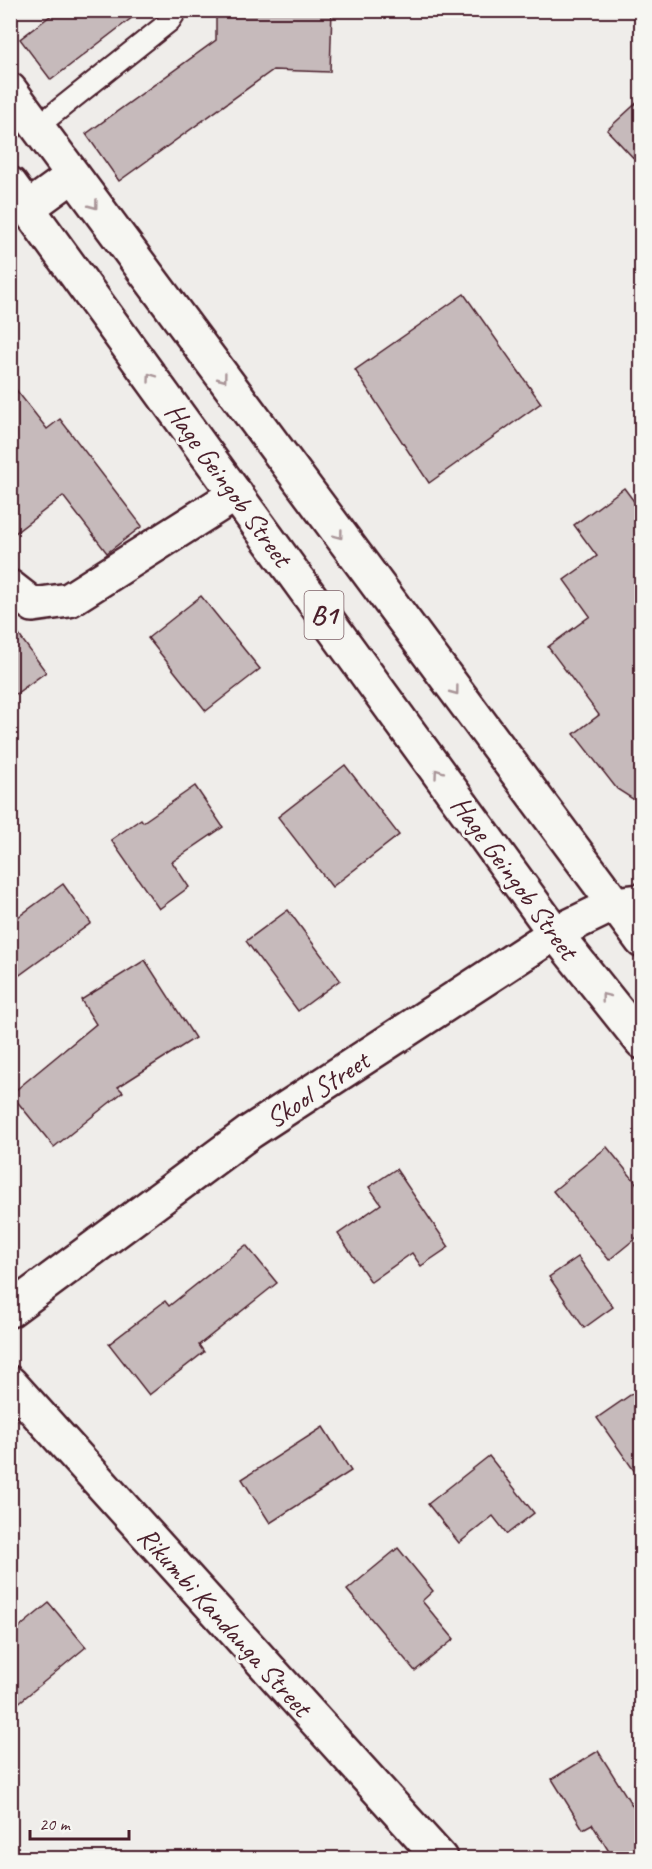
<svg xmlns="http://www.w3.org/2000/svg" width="652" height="1869" font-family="Caveat,sans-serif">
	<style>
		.building { fill: #c6babb; stroke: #4a1f2b; stroke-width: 1.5 }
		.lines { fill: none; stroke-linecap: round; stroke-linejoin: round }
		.lane-casing { stroke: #4a1f2b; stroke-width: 24 }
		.street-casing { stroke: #4a1f2b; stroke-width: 38 }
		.highway-casing { stroke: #4a1f2b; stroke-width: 38 }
		.lane { stroke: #f6f6f2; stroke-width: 20 }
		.street { stroke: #f6f6f2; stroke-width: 33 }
		.highway { stroke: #f6f6f2; stroke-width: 33 }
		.oneway { stroke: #a99598 }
		.labels { text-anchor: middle; stroke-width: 6; stroke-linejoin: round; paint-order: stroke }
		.shield { fill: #f6f6f2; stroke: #7e6067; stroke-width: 1.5 }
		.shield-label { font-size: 27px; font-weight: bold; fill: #4a1f2b }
		.street-label { font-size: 28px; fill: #4a1f2b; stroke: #f6f6f2 }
	</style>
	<rect width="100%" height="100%" fill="#efedea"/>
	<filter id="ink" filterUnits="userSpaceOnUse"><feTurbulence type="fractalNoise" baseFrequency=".0167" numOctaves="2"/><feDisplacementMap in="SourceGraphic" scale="12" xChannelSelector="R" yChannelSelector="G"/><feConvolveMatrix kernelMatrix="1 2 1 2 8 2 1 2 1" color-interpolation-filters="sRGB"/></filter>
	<g filter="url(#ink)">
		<!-- building -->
		<g class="building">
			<path d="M58,10H142L51,80L20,39Z"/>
			<path d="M216,10H332L330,72L273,70L119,181L86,134L216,40Z"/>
			<path d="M642,98V167L607,130Z"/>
			<path d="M464,294L541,403L429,483L355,370Z"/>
			<path d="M10,382L47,429L60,419L142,526L107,553L63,496L10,537Z"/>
			<path d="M624,488L642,512V805L617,789L574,734L599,715L548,647L590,616L564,580L597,556L574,525Z"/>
			<path d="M201,596L260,669L206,711L148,638Z"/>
			<path d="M10,623L46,672L10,698Z"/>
			<path d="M345,765L399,835L332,887L278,817Z"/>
			<path d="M195,786L223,827L172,862L189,887L159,909L111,840L141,819L143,822Z"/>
			<path d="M63,884L91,923L10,982V923Z"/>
			<path d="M288,910L340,980L298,1011L246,941Z"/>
			<path d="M145,960L195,1038L118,1087L123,1092L54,1147L11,1094L96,1024L81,1000Z"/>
			<path d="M607,1147L642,1190V1233L609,1260L553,1191Z"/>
			<path d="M396,1169L449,1247L421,1266L412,1253L371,1282L338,1234L381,1204L369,1187Z"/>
			<path d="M246,1245L277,1283L199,1345L204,1352L149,1395L109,1344L165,1301L169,1306Z"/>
			<path d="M578,1257L613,1307L584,1328L549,1277Z"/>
			<path d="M642,1387V1482L597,1418Z"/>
			<path d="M323,1427L351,1471L270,1523L242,1479Z"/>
			<path d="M489,1456L534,1513L507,1534L493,1516L459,1543L428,1504Z"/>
			<path d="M398,1548L433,1591L422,1601L454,1639L415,1671L347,1590Z"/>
			<path d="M49,1603L86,1647L10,1710V1635Z"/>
			<path d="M598,1751L642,1821V1847L624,1858H613L592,1824L583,1829L552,1779Z"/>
		</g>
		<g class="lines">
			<!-- lane casing -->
			<g class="lane-casing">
				<path id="lane" d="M37,127L170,21L177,10"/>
			</g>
			<!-- street casing -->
			<g class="street-casing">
				<g id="street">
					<path d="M10,587L33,605L69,600L236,494"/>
					<path d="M10,1310L250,1132L555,933L615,904L642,901"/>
					<path d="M10,1383L440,1858"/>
				</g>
			</g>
			<!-- highway casing -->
			<g class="highway-casing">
				<g id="highway">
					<path d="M10,90L642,941"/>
					<path d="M10,184L555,933L642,1042"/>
					<path d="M28,208L72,176"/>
				</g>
			</g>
			<!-- lane -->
			<use href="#lane" class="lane"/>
			<!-- street -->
			<use href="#street" class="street"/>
			<!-- highway -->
			<use href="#highway" class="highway"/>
		</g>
		<!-- one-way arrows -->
		<defs><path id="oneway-chevron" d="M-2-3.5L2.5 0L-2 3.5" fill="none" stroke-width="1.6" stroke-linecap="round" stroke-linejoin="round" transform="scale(1.5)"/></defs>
		<g class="oneway">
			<use href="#oneway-chevron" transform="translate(94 205) rotate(53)"/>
			<use href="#oneway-chevron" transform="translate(151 377) rotate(-126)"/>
			<use href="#oneway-chevron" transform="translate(223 378) rotate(53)"/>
			<use href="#oneway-chevron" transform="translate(339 535) rotate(53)"/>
			<use href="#oneway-chevron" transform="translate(455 691) rotate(53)"/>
			<use href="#oneway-chevron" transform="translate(438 773) rotate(-126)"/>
			<use href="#oneway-chevron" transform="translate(605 997) rotate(-128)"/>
		</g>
	</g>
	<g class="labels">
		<!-- shield labels -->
		<rect class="shield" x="304.5" y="591" width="39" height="48" rx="4.5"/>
		<g class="shield-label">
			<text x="324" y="624">B1</text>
		</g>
		<!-- street labels -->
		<g class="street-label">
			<text transform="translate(229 484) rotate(54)" y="10">Hage Geingob Street</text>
			<text transform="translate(515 877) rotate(54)" y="10">Hage Geingob Street</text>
			<text transform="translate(317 1089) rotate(-33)" y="10">Skool Street</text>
			<text transform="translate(225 1621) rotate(48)" y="10">Rikumbi Kandanga Street</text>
		</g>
	</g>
	<!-- margin -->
	<rect width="652" height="1869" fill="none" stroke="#f6f6f2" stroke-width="36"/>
	<rect x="18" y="18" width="616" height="1833" fill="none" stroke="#4a1f2b" stroke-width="2" filter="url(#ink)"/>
	<!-- scale -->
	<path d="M30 1830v9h99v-9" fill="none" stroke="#4a1f2b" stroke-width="3"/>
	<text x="39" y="1830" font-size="18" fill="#4a1f2b" stroke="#f6f6f2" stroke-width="4.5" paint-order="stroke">20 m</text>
</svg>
